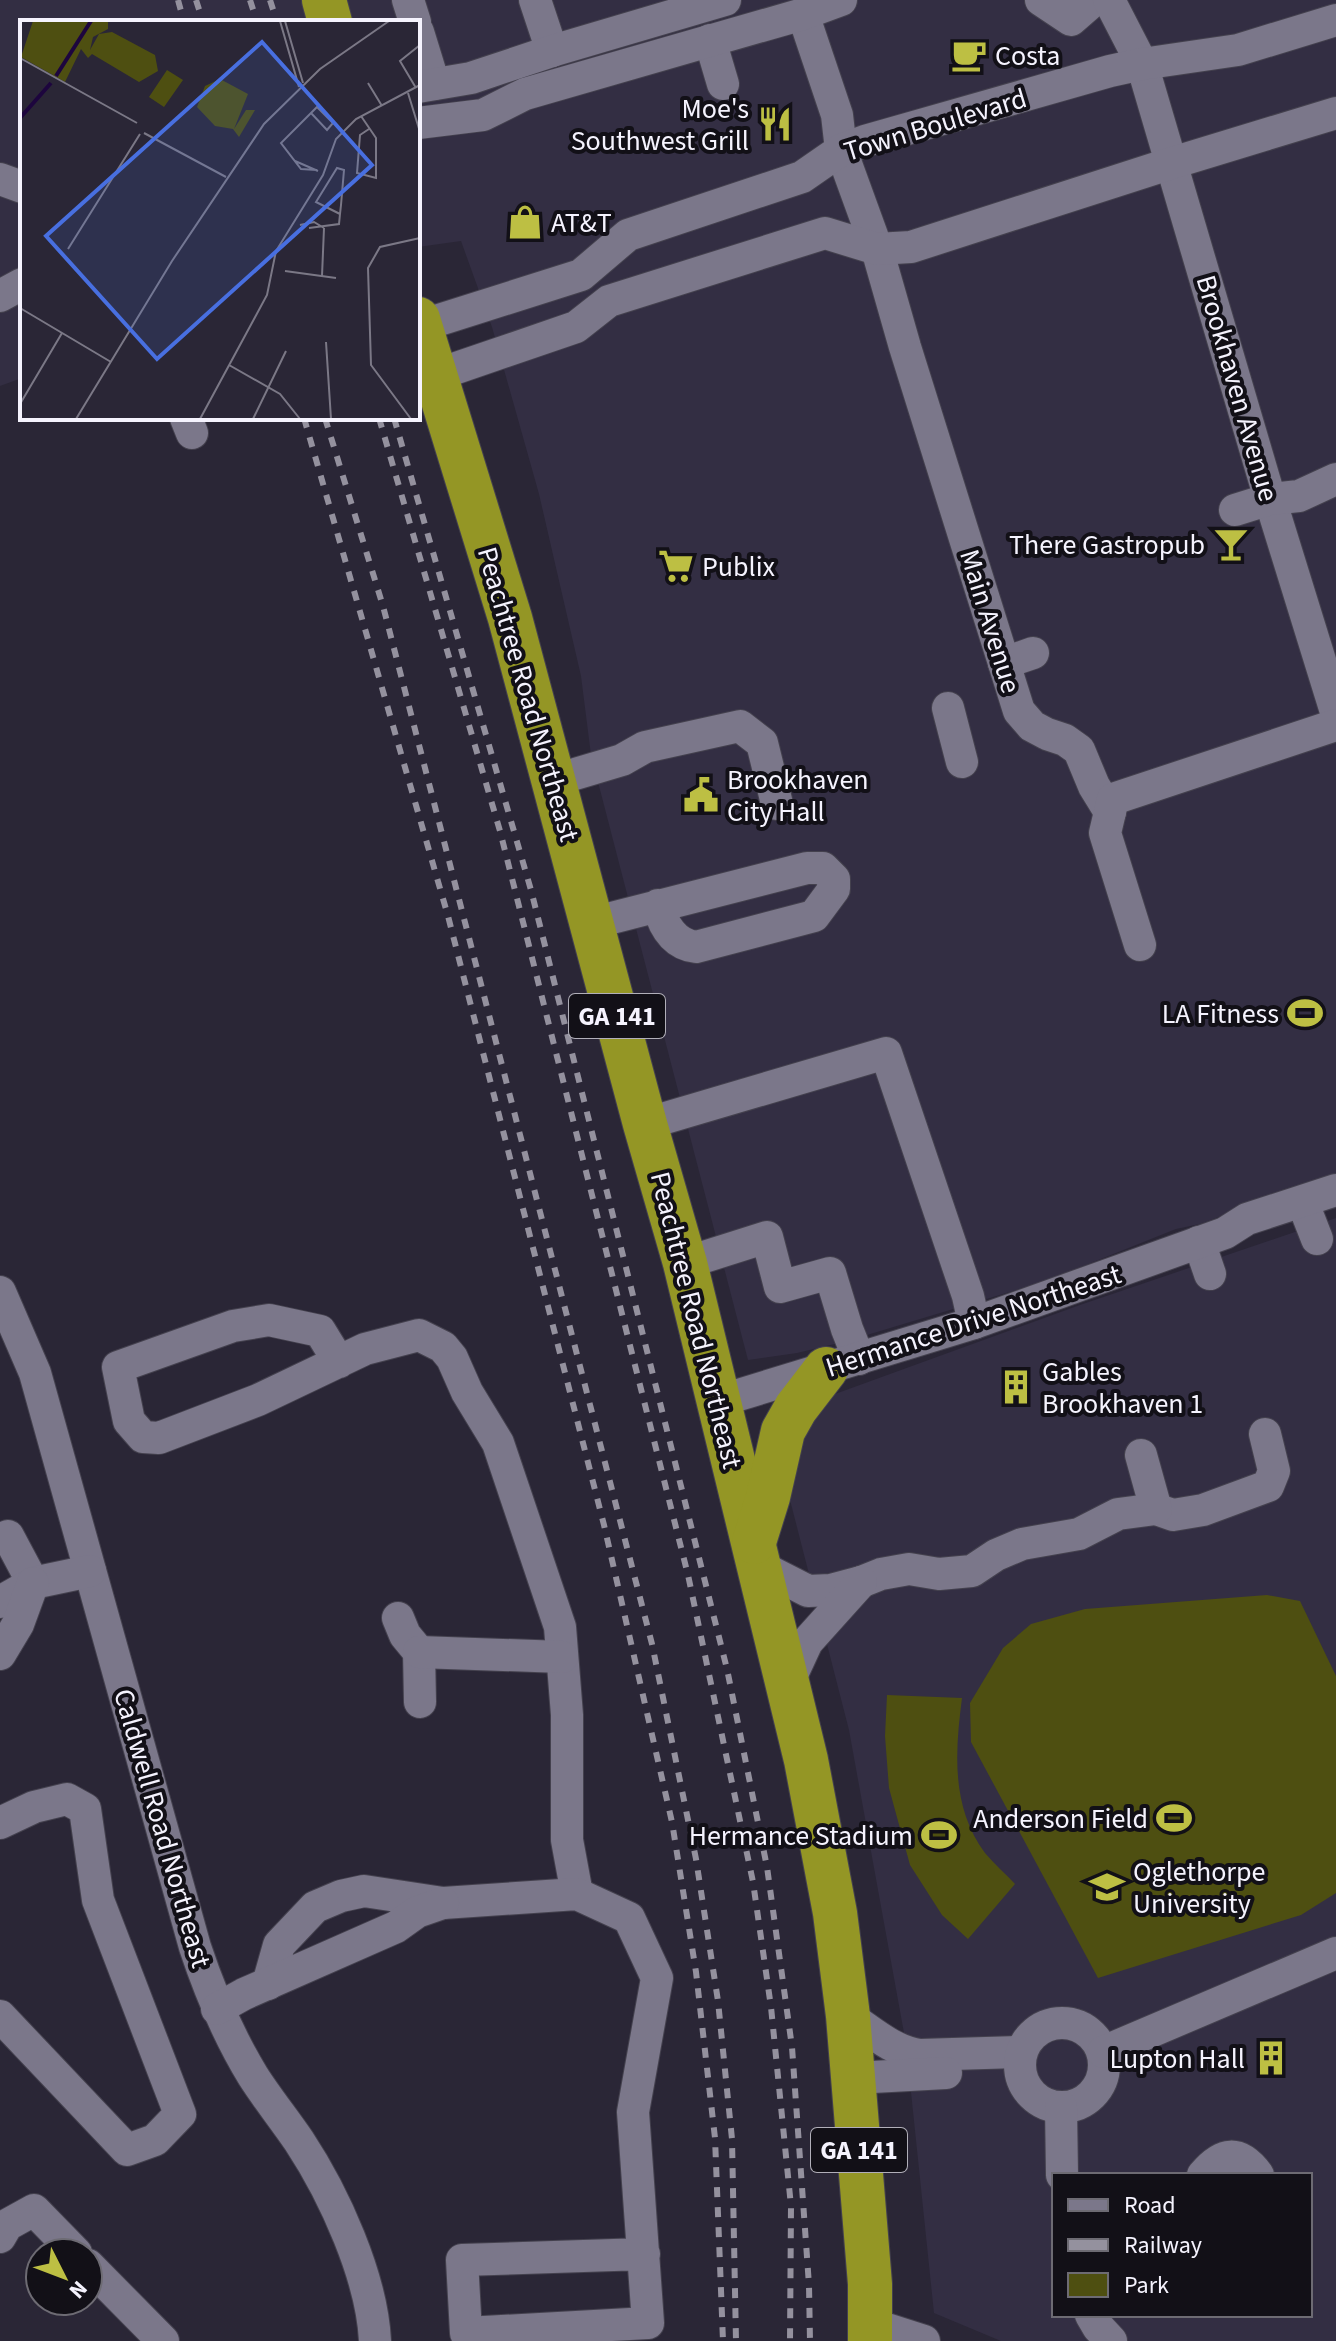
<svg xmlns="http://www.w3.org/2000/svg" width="1336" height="2341" font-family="'Source Sans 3',sans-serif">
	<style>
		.built { fill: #332e43; fill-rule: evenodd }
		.green { fill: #4e4f11 }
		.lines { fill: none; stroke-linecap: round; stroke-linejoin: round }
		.minor-casing { stroke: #44414e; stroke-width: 34 }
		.highway-casing { stroke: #44414e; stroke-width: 46 }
		.minor { stroke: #7b778a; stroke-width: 32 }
		.highway { stroke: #949625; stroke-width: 44 }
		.rail { stroke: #94919e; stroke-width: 6; stroke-dasharray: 10 10; stroke-linecap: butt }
		.labels { text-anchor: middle; stroke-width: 8; stroke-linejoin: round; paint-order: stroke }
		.shield { fill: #121017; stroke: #b1afb9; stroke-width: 2 }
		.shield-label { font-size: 26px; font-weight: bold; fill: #f5f3fe }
		.poi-label { font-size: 28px; fill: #f5f3fe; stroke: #121017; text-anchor: start }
		.street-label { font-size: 28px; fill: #f5f3fe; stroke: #121017 }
		.inset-river { fill: none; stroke: #1d053e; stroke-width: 4 }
		.inset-road { fill: none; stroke: #7b7886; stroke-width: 2 }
		.view { fill: #486fe0; fill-opacity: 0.15; stroke: #486fe0; stroke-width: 4 }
		.inset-edge { fill: none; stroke: #f5f3fe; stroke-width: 4 }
	</style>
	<rect width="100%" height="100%" fill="#2a2636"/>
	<!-- built -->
	<g class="built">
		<path d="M0,0H1336V1173L1200,1224L1176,1229L1046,1281L847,1341L797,1353L748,1360L591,755L581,676L539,494L492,327L461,241L418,247V22H22V378L0,386Z"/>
		<path d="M1336,1218V2341H1001L934,2313L906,2044L849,1730L769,1418L1080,1305ZM1054,2175H1310V2315H1054Z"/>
	</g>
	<!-- green -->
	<g class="green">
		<path d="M1267,1595L1300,1601L1336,1676V1893L1301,1915L1098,1978L971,1742L970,1703L1003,1648L1031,1624L1085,1609Z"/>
		<path d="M887,1695L962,1698C955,1752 951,1807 985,1853C994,1864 1006,1874 1015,1884L968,1939L942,1915L910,1865L889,1788L885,1736Z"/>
	</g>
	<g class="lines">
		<!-- minor casing -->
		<g class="minor-casing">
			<g id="minor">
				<path d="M408,0L415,22"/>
				<path d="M535,0L552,51"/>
				<path d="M1041,0L1071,20L1094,0"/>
				<path d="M1109,0L1142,64L1270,499L1336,712"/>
				<path d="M803,14L837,115L841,150L877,249L905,347L1019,711L1032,726L1047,734L1065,740L1079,750L1094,786L1110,812"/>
				<path d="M418,32L434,84"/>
				<path d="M710,40L723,84"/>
				<path d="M418,87L471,78L552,51L725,0"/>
				<path d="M418,123L483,115L525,94L803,14L841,0"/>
				<path d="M0,179L22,187"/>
				<path d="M0,296L22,284"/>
				<path d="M420,326L581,275L628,235L802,177L841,150L865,141L1110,71L1142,64L1238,50L1336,20"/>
				<path d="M436,375L576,327L609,301L825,233L877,249L911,247L1172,163L1336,113"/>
				<path d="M186,418L192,433"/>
				<path d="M1235,510L1270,499L1299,496L1336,479"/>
				<path d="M1004,663L1033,653"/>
				<path d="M948,708L962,762"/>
				<path d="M555,780L622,760L645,747L740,726L762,743L777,804"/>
				<path d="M592,923L807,868H823L834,879V889L814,916L696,947C673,944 663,925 658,905"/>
				<path d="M1140,945L1105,833L1113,799L1336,725"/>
				<path d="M645,1124L886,1053L968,1296L974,1323"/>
				<path d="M1308,1216L1317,1239"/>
				<path d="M1199,1242L1210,1274"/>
				<path d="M685,1263L767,1237L780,1287L830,1273L847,1329L859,1359"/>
				<path d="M0,1292L35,1373L195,1947C210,1992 228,2035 253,2076C267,2098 284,2119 299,2141C334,2194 372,2277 375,2341"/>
				<path d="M339,1362L320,1331L269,1320L233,1326L118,1367L129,1421L143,1437L159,1438L258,1400L365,1349L419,1335L443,1347L452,1358L467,1392L498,1443L560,1627L567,1715V1840L577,1894"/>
				<path d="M719,1401L974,1323L1225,1233L1247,1219L1336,1190"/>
				<path d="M1156,1509L1173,1515L1203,1510L1268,1486L1274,1471L1265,1434"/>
				<path d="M8,1536L33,1583"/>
				<path d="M759,1566L808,1591L831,1590L861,1582L881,1574L909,1569L939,1574L972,1571L996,1555L1022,1544L1079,1534L1118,1514L1156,1509L1141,1455"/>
				<path d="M0,1602L33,1583L90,1571"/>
				<path d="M398,1618L405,1635L419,1652L420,1702"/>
				<path d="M419,1652L562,1657"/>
				<path d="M0,1654L18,1624L33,1583"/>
				<path d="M788,1683L807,1642L861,1582"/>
				<path d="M0,1823L34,1807L67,1799L85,1809L98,1900L180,2114L155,2140L127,2150L0,2016"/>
				<path d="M268,1984L279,1945L315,1907L341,1896L364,1891L443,1903L577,1894L629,1918L657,1978L633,2112L648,2323L466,2333L462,2260L644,2254"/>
				<path d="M217,2009L244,1994L396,1927L417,1912L443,1903"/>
				<path d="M848,2016C871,2031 892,2051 920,2055L1021,2052"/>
				<circle cx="1062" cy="2065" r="42"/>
				<path d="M1103,2052L1336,1953"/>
				<path d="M854,2078L946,2073"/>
				<path d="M1061,2107L1062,2175"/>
				<path d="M1203,2175C1222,2152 1239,2149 1258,2175"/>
				<path d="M0,2237L7,2225L34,2210L76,2253"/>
				<path d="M88,2265L163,2341"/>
				<path d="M1091,2315L1098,2327L1111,2341"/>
				<path d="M871,2324L924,2341"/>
			</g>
		</g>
		<!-- highway casing -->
		<g class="highway-casing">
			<g id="highway">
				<path d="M324,0L330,22"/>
				<path d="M418,319L510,618L645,1124L685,1263L806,1760L835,1913L848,2016L870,2284V2341"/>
				<path d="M754,1542L768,1497L783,1431L796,1408L826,1369"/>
			</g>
		</g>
		<!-- minor -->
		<use href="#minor" class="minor"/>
		<!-- highway -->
		<use href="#highway" class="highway"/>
		<!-- rail -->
		<g class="rail">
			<path d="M178,0L184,22"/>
			<path d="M196,0L203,22"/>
			<path d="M250,0L257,22"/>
			<path d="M270,0L277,22"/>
			<path d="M304,418L448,916L604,1525L672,1822L696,1972L715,2138L723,2341"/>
			<path d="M325,418L383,606L652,1644L696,1859L718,2001L732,2139L736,2341"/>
			<path d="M379,418L500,831L688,1575L753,1882L771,2007L791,2206L790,2341"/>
			<path d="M394,418L531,890L727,1669L767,1867L792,2047L809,2285L810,2341"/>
		</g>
	</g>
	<!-- icons -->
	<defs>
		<g id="cafe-bare" transform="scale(2.76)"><path d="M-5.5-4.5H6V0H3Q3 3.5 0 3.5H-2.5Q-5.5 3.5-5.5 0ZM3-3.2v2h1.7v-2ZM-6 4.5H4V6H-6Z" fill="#bdbf43" stroke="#121017" stroke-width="2.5" paint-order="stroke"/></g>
		<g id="restaurant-bare" transform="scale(2.76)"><path d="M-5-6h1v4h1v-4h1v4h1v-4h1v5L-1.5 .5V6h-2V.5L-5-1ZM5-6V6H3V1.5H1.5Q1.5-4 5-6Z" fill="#bdbf43" stroke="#121017" stroke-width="2.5" paint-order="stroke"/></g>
		<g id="shop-bare" transform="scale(2.76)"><path d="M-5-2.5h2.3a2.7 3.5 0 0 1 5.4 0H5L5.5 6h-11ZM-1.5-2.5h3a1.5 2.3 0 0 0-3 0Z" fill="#bdbf43" stroke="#121017" stroke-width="2.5" paint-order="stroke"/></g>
		<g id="bar-bare" transform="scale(2.76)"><path d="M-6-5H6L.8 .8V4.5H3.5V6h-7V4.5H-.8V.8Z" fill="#bdbf43" stroke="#121017" stroke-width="2.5" paint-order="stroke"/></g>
		<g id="supermarket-bare" transform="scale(2.76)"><path d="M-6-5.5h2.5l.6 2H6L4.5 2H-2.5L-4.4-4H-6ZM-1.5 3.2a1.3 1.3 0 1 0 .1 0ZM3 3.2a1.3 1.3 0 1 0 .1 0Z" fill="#bdbf43" stroke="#121017" stroke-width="2.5" paint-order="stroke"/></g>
		<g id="civic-bare" transform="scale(2.76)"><path d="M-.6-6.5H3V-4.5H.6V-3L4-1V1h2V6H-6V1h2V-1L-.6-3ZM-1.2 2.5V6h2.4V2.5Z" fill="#bdbf43" stroke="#121017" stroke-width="2.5" paint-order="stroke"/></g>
		<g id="stadium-bare" transform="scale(2.76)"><path d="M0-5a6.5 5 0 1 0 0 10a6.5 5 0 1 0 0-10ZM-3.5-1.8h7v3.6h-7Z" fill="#bdbf43" stroke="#121017" stroke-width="2.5" paint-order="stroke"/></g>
		<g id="building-bare" transform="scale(2.76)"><path d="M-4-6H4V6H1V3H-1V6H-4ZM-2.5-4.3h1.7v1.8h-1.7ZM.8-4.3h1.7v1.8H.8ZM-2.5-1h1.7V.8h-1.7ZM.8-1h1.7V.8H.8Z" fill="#bdbf43" stroke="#121017" stroke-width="2.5" paint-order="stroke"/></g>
		<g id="university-bare" transform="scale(2.76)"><path d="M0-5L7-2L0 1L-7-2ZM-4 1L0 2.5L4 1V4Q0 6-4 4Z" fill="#bdbf43" stroke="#121017" stroke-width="2.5" paint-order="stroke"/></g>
	</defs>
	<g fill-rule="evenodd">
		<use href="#cafe-bare" x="969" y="55"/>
		<use href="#restaurant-bare" x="775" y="124"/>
		<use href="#shop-bare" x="525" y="222"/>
		<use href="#bar-bare" x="1231" y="544"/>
		<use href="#supermarket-bare" x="676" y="566"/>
		<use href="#civic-bare" x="701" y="795"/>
		<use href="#stadium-bare" x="1305" y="1013"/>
		<use href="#building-bare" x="1016" y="1387"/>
		<use href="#stadium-bare" x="1174" y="1818"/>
		<use href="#stadium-bare" x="939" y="1835"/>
		<use href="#university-bare" x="1107" y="1887"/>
		<use href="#building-bare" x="1271" y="2058"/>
	</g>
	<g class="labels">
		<!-- shield labels -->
		<g class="shield">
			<rect x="569" y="994" width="96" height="44" rx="6"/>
			<rect x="811" y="2128" width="96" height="44" rx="6"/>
		</g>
		<g class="shield-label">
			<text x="617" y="1025">GA 141</text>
			<text x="859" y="2159">GA 141</text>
		</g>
		<!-- poi labels -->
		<g class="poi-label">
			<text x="995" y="65">Costa</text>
			<text x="749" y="118" text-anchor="end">Moe's<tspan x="749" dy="32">Southwest Grill</tspan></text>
			<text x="551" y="232">AT&amp;T</text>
			<text x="1205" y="554" text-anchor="end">There Gastropub</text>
			<text x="702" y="576">Publix</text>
			<text x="727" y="789">Brookhaven<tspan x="727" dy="32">City Hall</tspan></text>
			<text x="1279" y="1023" text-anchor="end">LA Fitness</text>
			<text x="1042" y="1381">Gables<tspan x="1042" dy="32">Brookhaven 1</tspan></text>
			<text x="1148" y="1828" text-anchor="end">Anderson Field</text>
			<text x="913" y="1845" text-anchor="end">Hermance Stadium</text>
			<text x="1133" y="1881">Oglethorpe<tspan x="1133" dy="32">University</tspan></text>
			<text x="1245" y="2068" text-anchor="end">Lupton Hall</text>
		</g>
		<!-- street labels -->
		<g class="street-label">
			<text transform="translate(935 124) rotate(-17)" y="10">Town Boulevard</text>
			<text transform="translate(1238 388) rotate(74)" y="10">Brookhaven Avenue</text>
			<text transform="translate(991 621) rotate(73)" y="10">Main Avenue</text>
			<text transform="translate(529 694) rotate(74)" y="10">Peachtree Road Northeast</text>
			<text transform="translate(697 1320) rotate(76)" y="10">Peachtree Road Northeast</text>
			<text transform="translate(973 1320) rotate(-18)" y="10">Hermance Drive Northeast</text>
			<text transform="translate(163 1828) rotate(74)" y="10">Caldwell Road Northeast</text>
		</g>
	</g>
	<!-- overview -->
	<g transform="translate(20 20)">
		<rect width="400" height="400" fill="#2a2636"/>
		<path d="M13,1H88V9L73,17L70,30L79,14L92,12L135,35L138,51L119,62L72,34L68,38L61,29L45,62L1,37ZM147,50L163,60L144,87L129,77ZM200,59L228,74L214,109L226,90H235L219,117L213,109L195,106L177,87L185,66Z" fill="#4e4f11"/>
		<path class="inset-river" d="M36,56L71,1M0,98L31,63"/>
		<path class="inset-road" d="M260,1L279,67M265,1L283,63M0,38L117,103M348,63L362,86M396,68L380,41L400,25M388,73L400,112M291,93L307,110L313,103L297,87L261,123L281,149L297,150M341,96L356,118V158L337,153L340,115L349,109M124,113L206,157M275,141L298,151M280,205L294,202L304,208M289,208L319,204L320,194L321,185L324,150L317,148L296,182L320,194M48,229L120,114M265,251L316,258M302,256L304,208M0,288L91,342M306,322L311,399M209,345L260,374L280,399M0,384L42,313M56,399L152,241L244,104L300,49L369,1M180,399L247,275L256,231L303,155L316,119L336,99L400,65M233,399L266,331M391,399L351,345L348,248L360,227L400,218"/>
		<path class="view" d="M242,22L352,145L137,339L26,216Z"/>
		<rect width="400" height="400" class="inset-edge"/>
	</g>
	<!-- legend -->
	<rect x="1052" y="2173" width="260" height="144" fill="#121017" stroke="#6d6b73" stroke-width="2"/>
	<rect x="1068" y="2199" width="40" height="12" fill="#7b778a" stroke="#6d6b73" stroke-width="2"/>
	<text x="1124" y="2213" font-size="24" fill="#f5f3fe">Road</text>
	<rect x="1068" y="2239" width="40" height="12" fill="#94919e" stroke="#6d6b73" stroke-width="2"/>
	<text x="1124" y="2253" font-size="24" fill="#f5f3fe">Railway</text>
	<rect x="1068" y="2273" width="40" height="24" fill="#4e4f11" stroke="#6d6b73" stroke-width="2"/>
	<text x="1124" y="2293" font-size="24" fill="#f5f3fe">Park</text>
	<!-- north arrow -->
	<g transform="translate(64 2277) rotate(132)"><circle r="38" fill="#121017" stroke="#6d6b73" stroke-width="2"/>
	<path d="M0-6L14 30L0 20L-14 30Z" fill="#bdbf43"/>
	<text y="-12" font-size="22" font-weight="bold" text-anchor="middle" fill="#f5f3fe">N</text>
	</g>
</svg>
